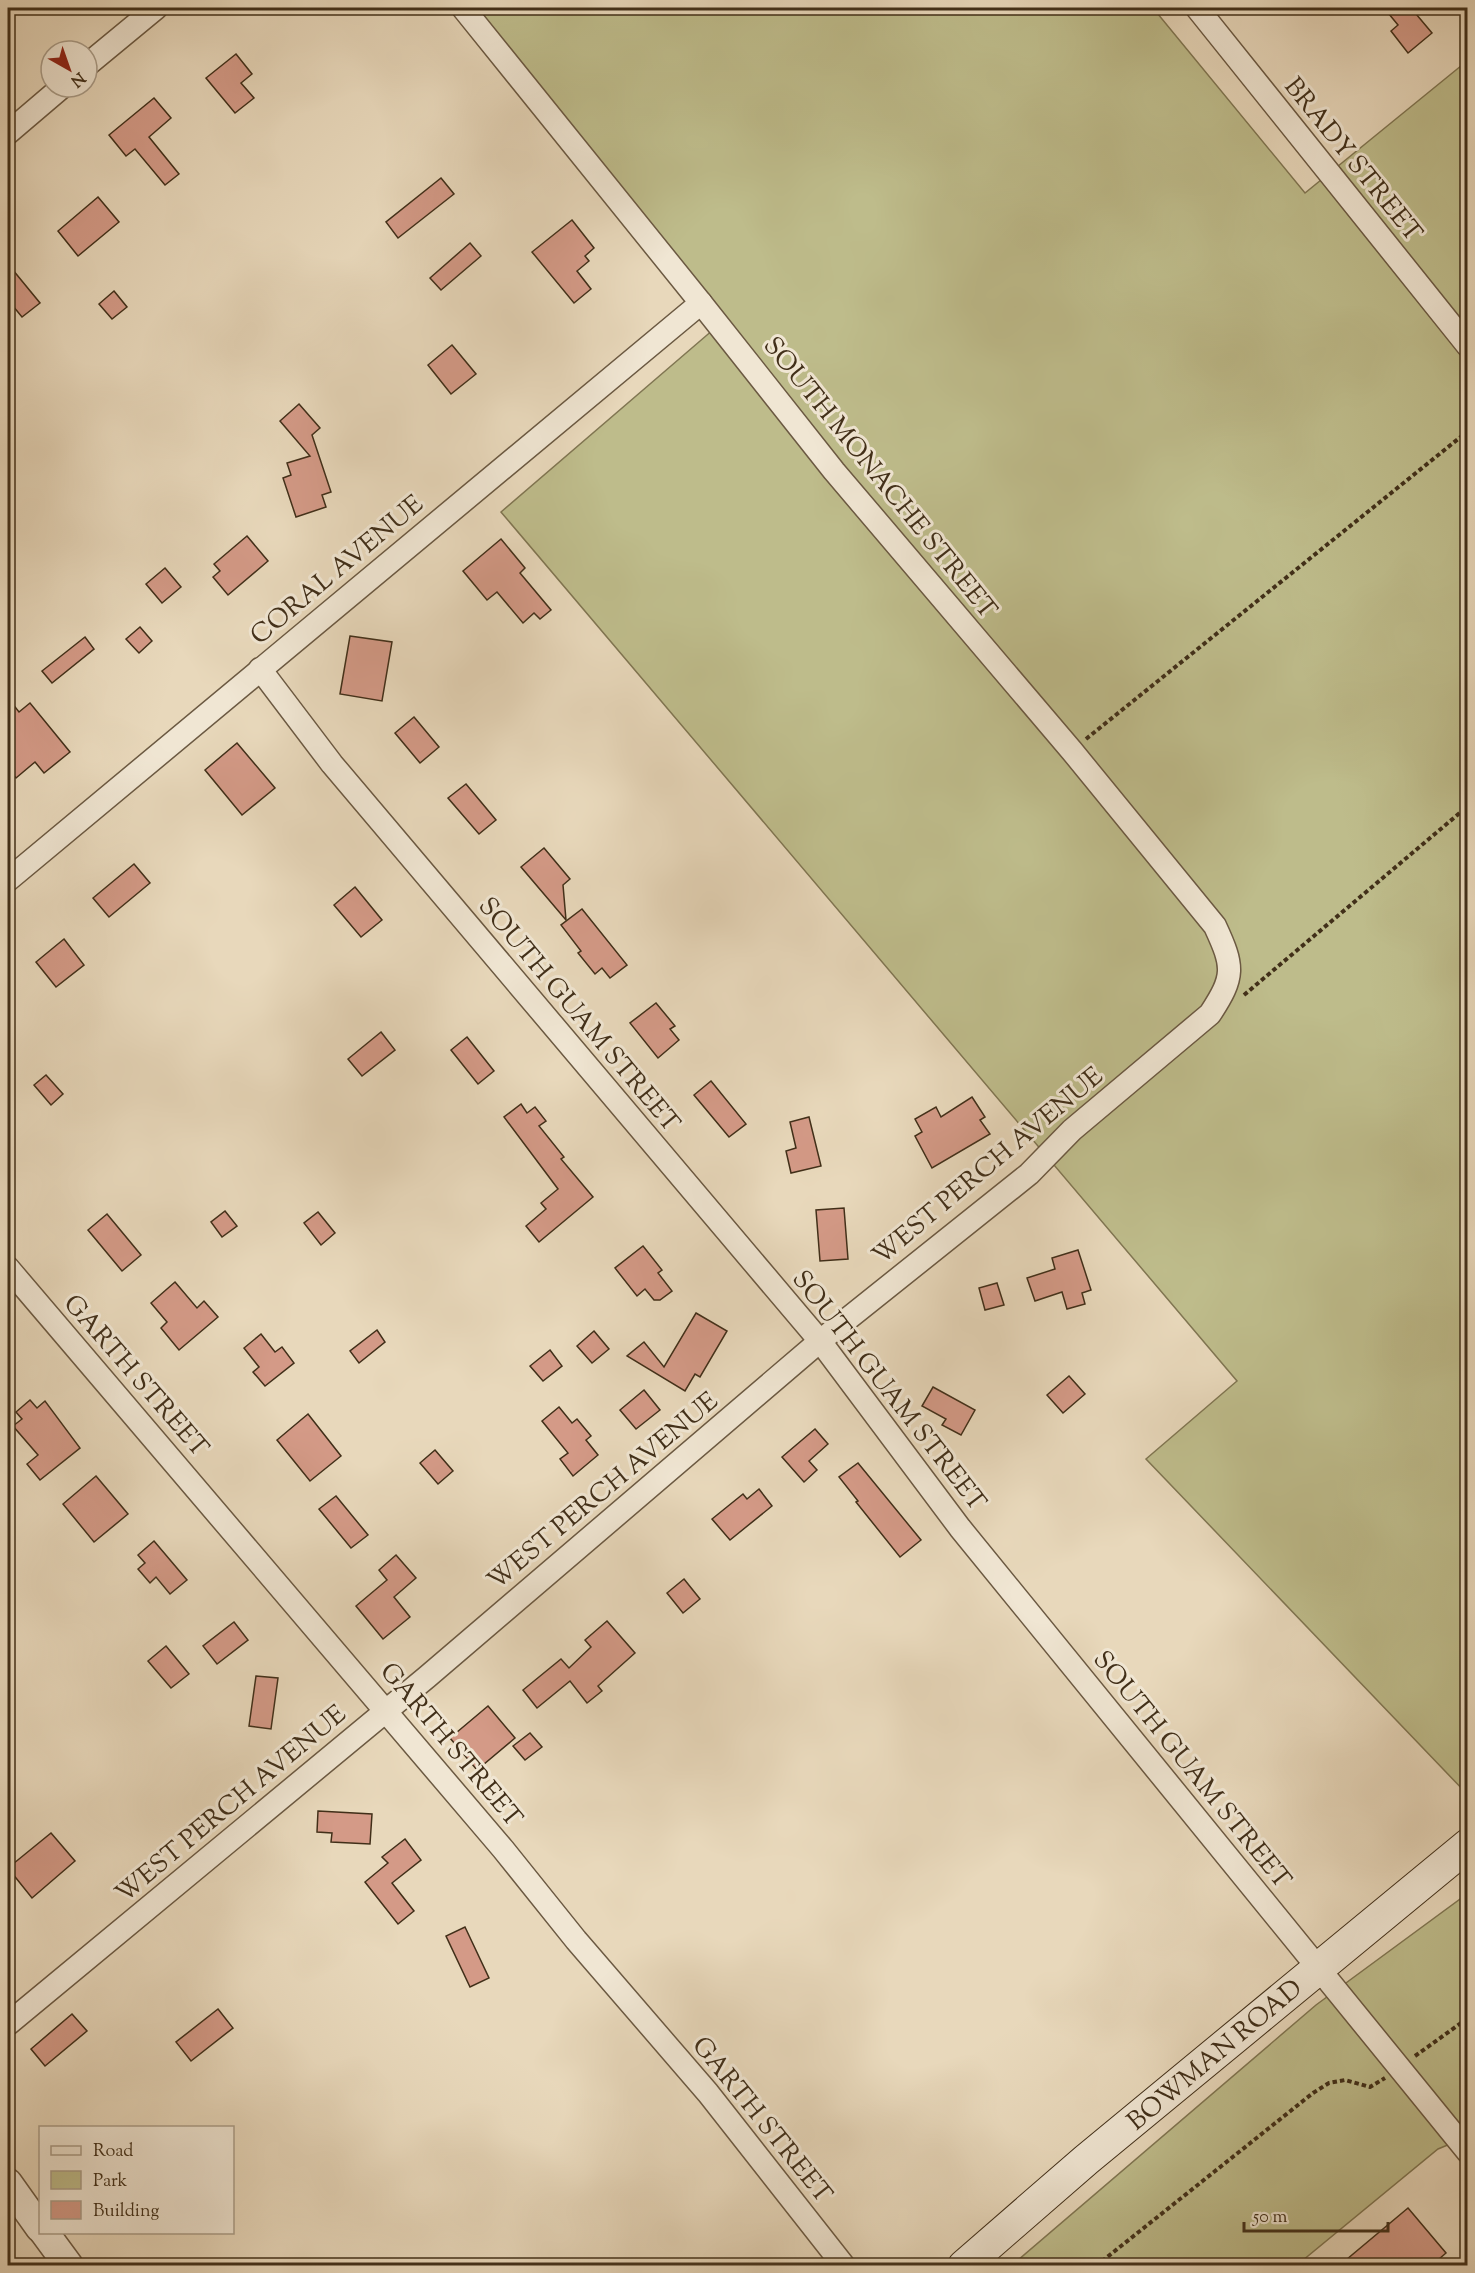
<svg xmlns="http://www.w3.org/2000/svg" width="1475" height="2273" font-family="'Sorts Mill Goudy',serif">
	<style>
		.green { fill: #bebc8b; stroke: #807652; stroke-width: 1.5 }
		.building { fill: #d49a87; stroke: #412f19; stroke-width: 1.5 }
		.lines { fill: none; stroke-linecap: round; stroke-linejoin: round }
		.minor-casing { stroke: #6b5942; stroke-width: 25 }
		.tertiary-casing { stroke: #6b5942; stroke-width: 31 }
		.secondary-casing { stroke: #412f19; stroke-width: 34 }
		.path { stroke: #412f19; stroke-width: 4; stroke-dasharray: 4.5 3; stroke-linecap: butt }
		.minor { stroke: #f0e6d3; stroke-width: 22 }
		.tertiary { stroke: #f0e6d3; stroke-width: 28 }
		.secondary { stroke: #f0e6d3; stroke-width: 32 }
		.labels { text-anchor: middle; stroke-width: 6; stroke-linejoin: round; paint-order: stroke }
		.street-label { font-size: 26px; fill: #412f19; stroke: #f0e6d3 }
	</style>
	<rect width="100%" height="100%" fill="#e8d8bb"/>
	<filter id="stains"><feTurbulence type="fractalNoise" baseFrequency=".00333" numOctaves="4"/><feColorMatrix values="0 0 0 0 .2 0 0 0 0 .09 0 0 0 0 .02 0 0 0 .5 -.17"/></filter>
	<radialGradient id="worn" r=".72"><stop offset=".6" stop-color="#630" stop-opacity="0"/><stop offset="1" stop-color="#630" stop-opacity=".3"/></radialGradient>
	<!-- green -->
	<g class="green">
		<path d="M454,8H1153L1305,193L1467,61V1794L1146,1459L1237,1381L501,512L721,323Z"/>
		<path d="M1467,1894V2137L1438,2149L1297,2265L1011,2266L1316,2005Z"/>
	</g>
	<!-- building -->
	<g class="building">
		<path d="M1384,8H1411L1432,33L1408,53L1391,31L1398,25Z"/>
		<path d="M236,54L252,74L241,83L254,98L235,113L206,78Z"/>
		<path d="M154,98L171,118L149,137L179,174L165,185L135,149L126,156L109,135Z"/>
		<path d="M441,178L454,194L398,238L386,222Z"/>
		<path d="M98,197L119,222L78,256L58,231Z"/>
		<path d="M572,220L594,248L585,256L589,261L577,271L591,289L574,303L532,252Z"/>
		<path d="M470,243L481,256L441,290L430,278Z"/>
		<path d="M8,264L40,303L22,317L8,300Z"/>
		<path d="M114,291L127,307L112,319L99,304Z"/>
		<path d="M452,345L476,374L451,394L428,365Z"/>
		<path d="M299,404L320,428L312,435L331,492L322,495L326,507L296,517L283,478L291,475L287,463L310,456L280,421Z"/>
		<path d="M247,536L268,561L228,595L213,577L220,571L214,564Z"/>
		<path d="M501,539L525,568L520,573L551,610L540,619L534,613L523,623L497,592L487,600L463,571Z"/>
		<path d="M165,568L181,587L162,603L146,584Z"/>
		<path d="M140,627L152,641L139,653L126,639Z"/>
		<path d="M350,636L392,642L382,701L340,694Z"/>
		<path d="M85,637L94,649L52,683L42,671Z"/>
		<path d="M8,698L19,712L30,703L70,752L44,773L35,762L16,778L8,768Z"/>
		<path d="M414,717L439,747L420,763L395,733Z"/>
		<path d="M237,743L275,788L242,815L205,770Z"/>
		<path d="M466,784L496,820L479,834L448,798Z"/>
		<path d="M544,848L570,879L563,885L566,920L521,867Z"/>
		<path d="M134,864L150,883L109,917L93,898Z"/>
		<path d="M355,887L382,920L361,937L334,905Z"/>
		<path d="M582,909L627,965L610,978L602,968L595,974L578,953L581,951L561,925Z"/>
		<path d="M64,939L84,965L56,987L36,962Z"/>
		<path d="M656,1003L675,1026L670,1029L679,1040L658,1058L630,1023Z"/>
		<path d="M381,1032L395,1050L362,1076L348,1059Z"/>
		<path d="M467,1037L494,1071L478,1084L451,1050Z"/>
		<path d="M46,1075L63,1094L51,1105L34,1085Z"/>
		<path d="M711,1081L746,1124L729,1137L694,1095Z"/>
		<path d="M972,1097L985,1117L980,1120L990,1134L932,1168L915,1136L922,1132L915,1119L936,1107L941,1117Z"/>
		<path d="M521,1104L527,1113L535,1107L546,1121L539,1126L564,1157L561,1159L593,1197L539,1242L526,1226L546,1209L541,1203L558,1189L504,1117Z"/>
		<path d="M809,1117L821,1166L791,1173L786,1151L796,1148L790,1122Z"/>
		<path d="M844,1208L848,1259L820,1261L816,1210Z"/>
		<path d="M225,1211L237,1226L222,1237L211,1222Z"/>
		<path d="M318,1212L335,1233L321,1245L304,1223Z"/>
		<path d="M107,1214L141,1255L122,1271L88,1230Z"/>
		<path d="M643,1246L662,1270L658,1273L672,1291L660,1300H654L645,1289L637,1296L615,1268Z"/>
		<path d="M1078,1250L1091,1290L1082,1293L1085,1304L1067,1309L1062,1292L1035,1301L1027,1278L1055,1269L1052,1258Z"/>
		<path d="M175,1282L197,1308L204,1301L218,1317L179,1350L161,1328L167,1322L151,1303Z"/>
		<path d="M997,1283L1004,1305L985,1310L979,1288Z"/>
		<path d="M696,1313L727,1331L700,1377L695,1374L685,1391L627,1356L644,1342L664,1367Z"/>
		<path d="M377,1330L385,1342L359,1363L350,1351Z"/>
		<path d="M594,1331L609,1349L592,1363L577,1346Z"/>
		<path d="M261,1334L275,1352L282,1347L294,1363L265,1386L253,1372L259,1367L244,1348Z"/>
		<path d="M550,1350L562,1366L543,1381L530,1366Z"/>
		<path d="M1069,1376L1085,1394L1063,1413L1047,1395Z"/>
		<path d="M933,1387L975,1410L961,1435L942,1425L946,1419L922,1406Z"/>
		<path d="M644,1390L660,1410L636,1429L620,1410Z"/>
		<path d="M30,1400L37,1408L45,1401L80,1448L40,1480L27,1464L38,1455L13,1426L22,1419L16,1412Z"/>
		<path d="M559,1407L572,1423L577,1419L591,1436L586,1440L598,1455L573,1476L560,1459L568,1453L542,1421Z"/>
		<path d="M308,1414L341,1456L310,1481L277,1440Z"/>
		<path d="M815,1429L828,1444L809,1461L817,1470L804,1482L782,1457Z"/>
		<path d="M435,1450L453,1471L438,1484L420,1463Z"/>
		<path d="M858,1463L921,1540L900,1557L856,1502L858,1501L839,1477Z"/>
		<path d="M96,1476L128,1514L94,1542L63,1504Z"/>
		<path d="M759,1489L772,1506L730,1540L712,1519L743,1494L747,1499Z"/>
		<path d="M336,1496L368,1535L351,1548L319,1509Z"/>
		<path d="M154,1541L187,1580L170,1594L156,1577L150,1583L138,1569L145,1563L138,1555Z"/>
		<path d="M396,1555L416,1578L394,1597L410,1617L383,1639L356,1606L387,1580L379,1570Z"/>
		<path d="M684,1579L700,1599L683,1613L667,1593Z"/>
		<path d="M607,1621L635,1653L598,1686L602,1691L587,1703L570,1681L537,1708L523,1690L561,1659L569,1668L591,1647L585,1640Z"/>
		<path d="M234,1622L248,1640L217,1664L203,1646Z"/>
		<path d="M166,1646L189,1674L171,1688L148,1661Z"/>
		<path d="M256,1676L278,1678L271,1729L249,1726Z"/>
		<path d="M488,1706L515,1738L477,1770L450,1738Z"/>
		<path d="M530,1733L542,1747L525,1760L513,1746Z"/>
		<path d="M318,1811L372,1814L370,1844L331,1842L332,1833L317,1832Z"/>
		<path d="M51,1833L75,1861L32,1898L8,1868Z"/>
		<path d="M405,1839L421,1860L392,1883L414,1911L398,1924L365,1882L388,1863L382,1857Z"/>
		<path d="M465,1927L489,1978L470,1987L446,1936Z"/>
		<path d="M218,2009L233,2028L191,2061L176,2042Z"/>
		<path d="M72,2014L87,2031L45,2066L31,2049Z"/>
		<path d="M1408,2208L1446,2253L1432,2265H1340Z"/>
	</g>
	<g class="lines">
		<!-- minor casing -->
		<g class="minor-casing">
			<g id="minor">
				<path d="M1197,8L1468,346"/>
				<path d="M87,65L156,8"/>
				<path d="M8,133L62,87"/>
				<path d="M260,669L332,764L820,1341L960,1528L1468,2152"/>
				<path d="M8,880L701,303"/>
				<path d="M8,1268L503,1849L576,1940L708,2093L844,2266"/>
				<path d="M8,2024L427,1677L820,1341L1029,1174L1072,1130L1210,1014C1235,976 1234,967 1215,926L1072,751L834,471L701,303L463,8"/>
			</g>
		</g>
		<!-- tertiary casing -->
		<g class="tertiary-casing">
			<g id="tertiary">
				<path d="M8,2183L40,2228"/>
				<path d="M44,2232L69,2266"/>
			</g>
		</g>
		<!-- secondary casing -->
		<g class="secondary-casing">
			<path id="secondary" d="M964,2266L1086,2160L1468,1845"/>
		</g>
		<!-- path -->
		<g class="path">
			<path d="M1086,739L1468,431"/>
			<path d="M1244,995L1468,806"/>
			<path d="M1415,2056L1468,2018"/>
			<path d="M1096,2266L1313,2093L1329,2083L1345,2080L1370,2087L1385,2078"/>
		</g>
		<!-- minor -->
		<use href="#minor" class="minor"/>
		<!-- tertiary -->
		<use href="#tertiary" class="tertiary"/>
		<!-- secondary -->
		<use href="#secondary" class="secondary"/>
	</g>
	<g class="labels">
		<!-- street labels -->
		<g class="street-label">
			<text transform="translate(1354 159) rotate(51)" y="9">BRADY STREET</text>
			<text transform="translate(881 477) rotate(51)" y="9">SOUTH MONACHE STREET</text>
			<text transform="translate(336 569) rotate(-40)" y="9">CORAL AVENUE</text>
			<text transform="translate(580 1014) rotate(50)" y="9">SOUTH GUAM STREET</text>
			<text transform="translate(987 1165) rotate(-40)" y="9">WEST PERCH AVENUE</text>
			<text transform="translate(137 1375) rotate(49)" y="9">GARTH STREET</text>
			<text transform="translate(890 1390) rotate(52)" y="9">SOUTH GUAM STREET</text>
			<text transform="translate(602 1490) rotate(-40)" y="9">WEST PERCH AVENUE</text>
			<text transform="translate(452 1744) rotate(50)" y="9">GARTH STREET</text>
			<text transform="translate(1193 1769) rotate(51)" y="9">SOUTH GUAM STREET</text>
			<text transform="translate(230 1803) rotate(-40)" y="9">WEST PERCH AVENUE</text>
			<text transform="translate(1214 2054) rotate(-40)" y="9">BOWMAN ROAD</text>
			<text transform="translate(763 2119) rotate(51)" y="9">GARTH STREET</text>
		</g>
	</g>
	<!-- margin -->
	<rect width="1475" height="2273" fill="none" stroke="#e8d8bb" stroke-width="30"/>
	<rect x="9" y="9" width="1457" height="2255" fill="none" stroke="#412f19" stroke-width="3"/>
	<rect x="15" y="15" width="1445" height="2243" fill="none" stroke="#412f19" stroke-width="1.5"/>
	<!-- legend -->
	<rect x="39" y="2126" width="195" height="108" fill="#f0e6d3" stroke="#aa9d89" stroke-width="1.5"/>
	<rect x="51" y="2146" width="30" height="9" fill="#f0e6d3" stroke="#aa9d89" stroke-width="1.5"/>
	<text x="93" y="2156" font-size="18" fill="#412f19">Road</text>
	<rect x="51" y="2171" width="30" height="18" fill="#bebc8b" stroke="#aa9d89" stroke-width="1.5"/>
	<text x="93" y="2186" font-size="18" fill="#412f19">Park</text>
	<rect x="51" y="2201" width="30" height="18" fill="#d49a87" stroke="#aa9d89" stroke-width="1.5"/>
	<text x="93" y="2216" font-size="18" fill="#412f19">Building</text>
	<!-- north arrow -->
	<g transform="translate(69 69) rotate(140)"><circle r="28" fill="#f0e6d3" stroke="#aa9d89" stroke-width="1.5"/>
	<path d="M0-4.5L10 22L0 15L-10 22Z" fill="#8f2418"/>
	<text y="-9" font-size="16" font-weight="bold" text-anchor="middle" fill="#412f19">N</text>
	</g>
	<!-- scale -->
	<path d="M1244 2222v9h144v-9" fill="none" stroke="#412f19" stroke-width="3"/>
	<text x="1253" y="2222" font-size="18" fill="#412f19" stroke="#f0e6d3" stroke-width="4.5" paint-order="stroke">50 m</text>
	<rect width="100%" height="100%" filter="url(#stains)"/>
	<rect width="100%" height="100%" fill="url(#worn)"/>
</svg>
